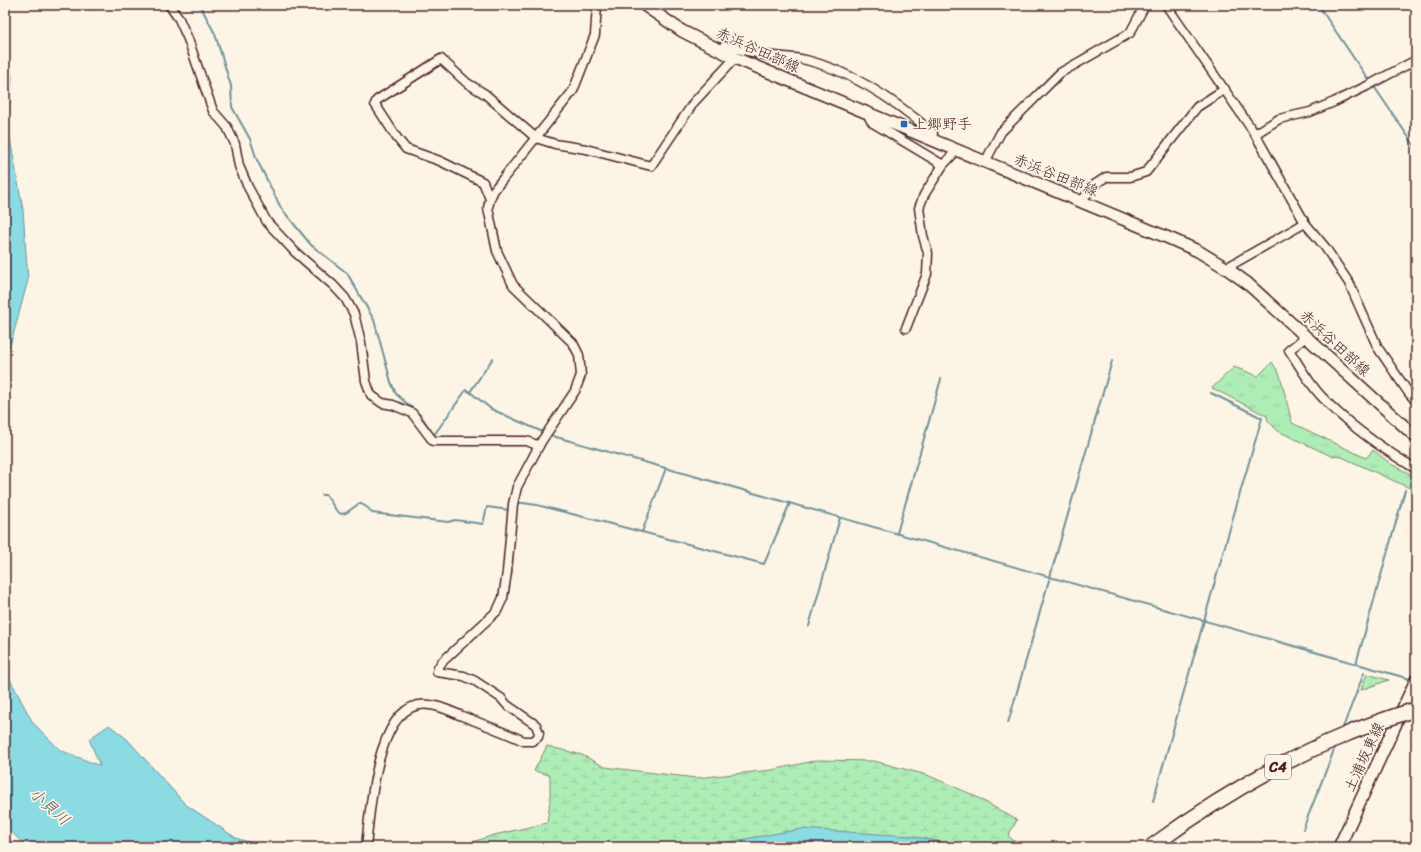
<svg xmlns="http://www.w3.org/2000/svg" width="1421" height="852" font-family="Sriracha,'Klee One',sans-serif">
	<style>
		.grass { fill: url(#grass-tufts); stroke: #7c8670 }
		.wetland { fill: url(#wetland-marsh); stroke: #7c8670 }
		.water { fill: #8adbe2; stroke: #709099 }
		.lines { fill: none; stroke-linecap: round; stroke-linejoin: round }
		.stream { stroke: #709099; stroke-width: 2 }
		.street-casing { stroke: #4a1f2b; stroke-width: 11 }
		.secondary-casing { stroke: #4a1f2b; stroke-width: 14 }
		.street { stroke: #fcf5e5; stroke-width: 8 }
		.secondary { stroke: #fcf5e5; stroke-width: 11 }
		.highway-bridge-casing { stroke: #4a1f2b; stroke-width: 17; stroke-linecap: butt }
		.highway-bridge { stroke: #fcf5e5; stroke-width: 14 }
		.poi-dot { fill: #1f6fb2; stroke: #fcf5e5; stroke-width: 1.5 }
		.labels { text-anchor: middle; stroke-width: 3.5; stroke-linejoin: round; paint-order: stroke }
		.shield { fill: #fcf5e5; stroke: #7f5f63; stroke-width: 1 }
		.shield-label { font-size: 14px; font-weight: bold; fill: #4a1f2b }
		.street-label { font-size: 15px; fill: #4a1f2b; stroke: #fcf5e5 }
		.poi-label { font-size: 15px; fill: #4a1f2b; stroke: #fcf5e5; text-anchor: start }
		.water-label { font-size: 16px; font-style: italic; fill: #5a4e59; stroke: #fcf5e5 }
	</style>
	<defs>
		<pattern id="grass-tufts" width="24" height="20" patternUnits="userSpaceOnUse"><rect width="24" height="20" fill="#aeeeb6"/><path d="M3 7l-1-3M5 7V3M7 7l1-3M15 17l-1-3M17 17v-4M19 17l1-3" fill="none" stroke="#97cc9d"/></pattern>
		<pattern id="wetland-marsh" width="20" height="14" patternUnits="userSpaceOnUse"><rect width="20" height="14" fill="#aeeeb6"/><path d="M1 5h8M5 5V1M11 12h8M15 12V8" fill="none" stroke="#97cc9d"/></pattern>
	</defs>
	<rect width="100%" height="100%" fill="#fcf5e5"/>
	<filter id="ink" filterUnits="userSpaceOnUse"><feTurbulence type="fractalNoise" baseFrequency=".025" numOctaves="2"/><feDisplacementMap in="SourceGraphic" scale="8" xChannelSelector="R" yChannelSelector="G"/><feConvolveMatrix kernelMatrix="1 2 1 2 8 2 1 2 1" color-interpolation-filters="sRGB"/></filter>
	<g filter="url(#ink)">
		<!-- grass -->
		<g class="grass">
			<path d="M1272,362L1280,375L1292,423L1366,458L1373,450L1391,464L1416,477V491L1342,457L1331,456L1278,431L1268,421L1267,416L1212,388L1234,367L1258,376Z"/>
			<path d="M1367,674L1389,680L1361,690Z"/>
		</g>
		<!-- wetland -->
		<path class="wetland" d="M547,746L582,755L605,767L696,778L772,770L818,760L874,761L927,775L971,794L1017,820L1008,836L1022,847H967L910,836L690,847H457L494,835L547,823L550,801V775L534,771Z"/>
		<!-- water -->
		<g class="water">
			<path d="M5,50L12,77L8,127L23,210L28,280L12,339L5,357Z"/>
			<path d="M5,670L33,723L60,750L100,766L89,739L109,725L127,739L185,804L236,838L264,847H27L5,826Z"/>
			<path d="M801,829L910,836L967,847H690L712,845Z"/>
		</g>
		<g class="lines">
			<!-- stream -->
			<g class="stream">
				<path d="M200,5L215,34L231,86L232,107L250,139L257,160L281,208L311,245L347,273L374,320L391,382L396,394L421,416L434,435L466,390L470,392"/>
				<path d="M1318,5L1370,82"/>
				<path d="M1373,85L1416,148"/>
				<path d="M493,358L470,392L491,409L545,433"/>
				<path d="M549,435L1410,679"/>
				<path d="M322,495H326L336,510L341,514L346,513L360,503L368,508L372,513L448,522L455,520L483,524L487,507L509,510L510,508"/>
				<path d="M515,502L537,505L642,532L666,468"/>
				<path d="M642,532L764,564L790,503"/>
				<path d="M897,533L941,379"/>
				<path d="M809,626L840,518"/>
				<path d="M1356,664L1405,490"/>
				<path d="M1008,723L1112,361"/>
				<path d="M1342,730L1364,673"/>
				<path d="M1153,801L1240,493L1262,418L1211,393"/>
				<path d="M1303,829L1336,745"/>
			</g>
			<!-- street casing -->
			<g class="street-casing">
				<g id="street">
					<path d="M169,5L179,19L188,39L213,111L227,127L235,144L239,166L248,187L267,222L295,252L333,285L345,298L354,314L361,342L366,381L371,395L382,403L393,405L412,413L433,441H527L539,446"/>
					<path d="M1166,5L1255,134L1305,223L1325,247L1349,283L1378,348L1408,392L1416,401"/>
					<path d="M719,50L724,46C738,49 752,52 766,55C780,57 793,57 806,60C854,72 896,101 933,133L932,140"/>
					<path d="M868,114L870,119L873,123L943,165"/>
					<path d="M1255,134L1279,119L1310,112L1334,102L1367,86L1416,60"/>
					<path d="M985,162L1001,132L1060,73L1130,33L1145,5"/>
					<path d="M490,199L483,182L440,161L406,149L397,138L375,104L377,100L441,59L467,83L485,94L536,138L555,144L586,149L651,166L694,102L735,58"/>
					<path d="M1081,202L1094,185L1106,177H1130L1146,172L1197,107L1225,89"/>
					<path d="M1226,268L1305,223"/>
					<path d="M906,328L927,274L928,253L923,236L919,208L924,195L943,165L957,150"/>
					<path d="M1306,337L1289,350C1300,366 1309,384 1323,398C1349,426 1383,449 1416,469"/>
					<path d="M366,847C370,812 376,696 430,705C441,706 452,712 462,716C483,724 504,732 524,741H533L538,737L539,733L536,725L507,705L501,698L475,681L464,676L437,672L438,668L442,662L497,611L503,598L507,572L513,504L517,487L541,442L575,391L581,375L579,355L573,343L513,285L506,270L497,251L488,208L490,199L494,190L573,91L595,35L597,5"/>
				</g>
			</g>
			<!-- secondary casing -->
			<g class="secondary-casing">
				<g id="secondary">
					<path d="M644,5L682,31L735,58L1171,239L1198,251L1226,268L1247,283L1416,437"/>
					<path d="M1339,847L1416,680"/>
				</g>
			</g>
			<!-- street -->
			<use href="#street" class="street"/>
			<!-- secondary -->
			<use href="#secondary" class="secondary"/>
			<!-- highway-bridge casing -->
			<g class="highway-bridge-casing">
				<path id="highway-bridge" d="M1151,847C1212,802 1277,763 1347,734C1370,724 1393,717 1416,709"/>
			</g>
			<!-- highway-bridge -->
			<use href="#highway-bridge" class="highway-bridge"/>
		</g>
	</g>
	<!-- markers -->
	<rect class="poi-dot" x="900" y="120" width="8" height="8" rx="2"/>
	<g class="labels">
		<!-- shield labels -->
		<rect class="shield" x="1265" y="755" width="26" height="24" rx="3"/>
		<g class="shield-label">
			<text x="1278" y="772">C4</text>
		</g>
		<!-- street labels -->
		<g class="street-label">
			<text transform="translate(758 50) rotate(24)" y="5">赤浜谷田部線</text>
			<text transform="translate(1056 175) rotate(22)" y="5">赤浜谷田部線</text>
			<text transform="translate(1335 343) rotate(43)" y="5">赤浜谷田部線</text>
			<text transform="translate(1364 757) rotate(-65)" y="5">土浦坂東線</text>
		</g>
		<!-- poi labels -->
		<g class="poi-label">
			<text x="912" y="129">上郷野手</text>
		</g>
		<!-- water labels -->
		<g class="water-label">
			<text transform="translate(50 806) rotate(42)" y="6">小貝川</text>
		</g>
	</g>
	<!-- margin -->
	<rect width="1421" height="852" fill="none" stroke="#fcf5e5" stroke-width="20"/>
	<rect x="10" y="10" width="1401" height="832" fill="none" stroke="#4a1f2b" stroke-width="1.5" filter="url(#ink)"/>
</svg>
